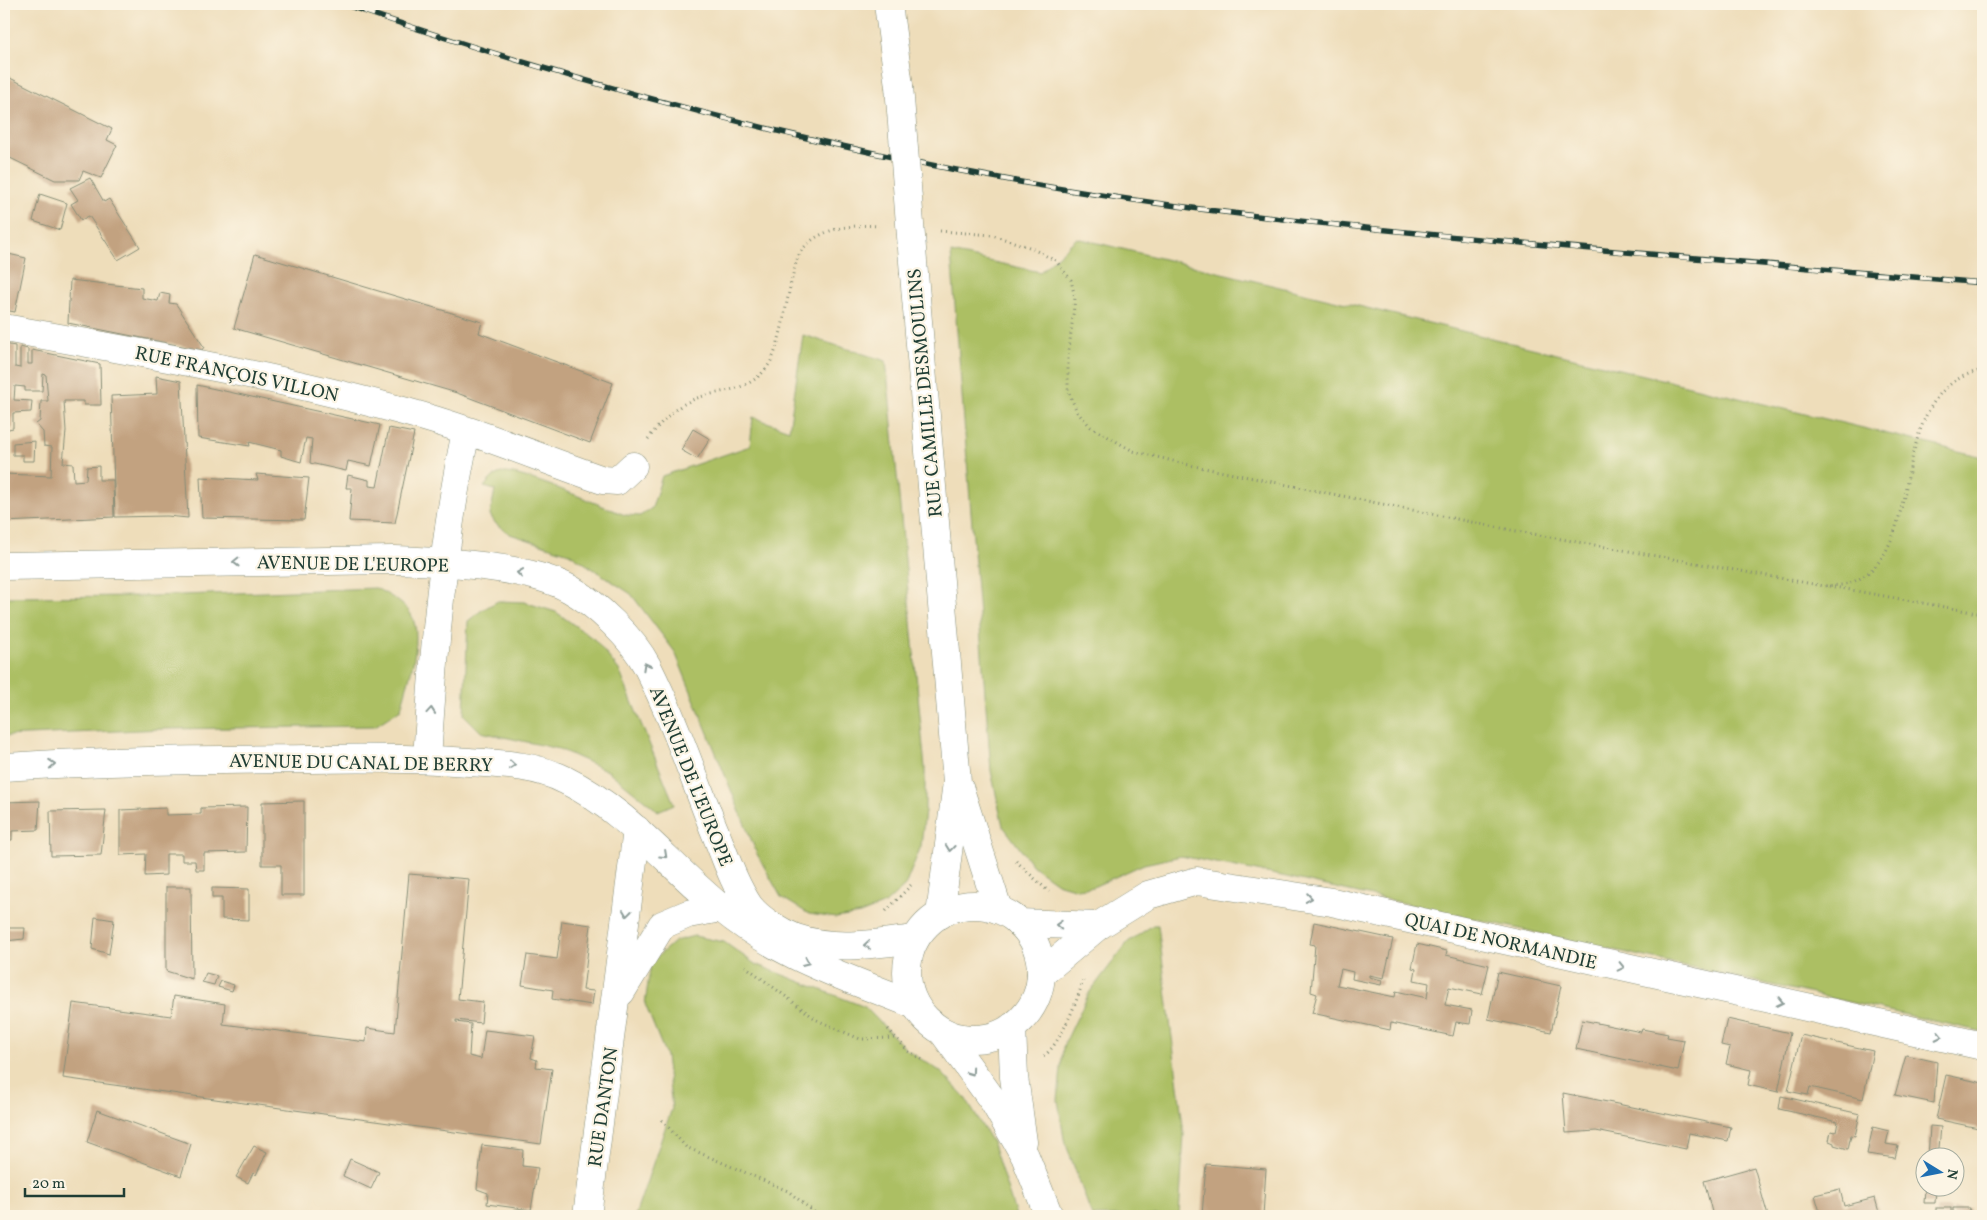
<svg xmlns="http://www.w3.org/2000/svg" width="1987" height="1220" font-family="Vollkorn,serif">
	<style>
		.green { fill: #acbf63; stroke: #667e4c }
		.building { fill: #c2a280 }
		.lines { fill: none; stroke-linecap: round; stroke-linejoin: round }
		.minor-casing { stroke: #868d77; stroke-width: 29 }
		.path { stroke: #868d77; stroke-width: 3; stroke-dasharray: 1 4; stroke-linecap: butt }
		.minor { stroke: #fff; stroke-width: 28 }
		.rail-casing { stroke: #1f3d34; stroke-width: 5.5 }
		.rail { stroke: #fcf5e5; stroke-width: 4; stroke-dasharray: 11; stroke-linecap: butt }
		.minor-bridge-casing { stroke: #868d77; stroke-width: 29; stroke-linecap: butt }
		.minor-bridge { stroke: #fff; stroke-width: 28 }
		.oneway { stroke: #8f9e9a }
		.labels { text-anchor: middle; stroke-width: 4.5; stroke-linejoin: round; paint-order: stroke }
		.street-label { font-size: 19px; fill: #1f3d34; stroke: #fcf5e5 }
	</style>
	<rect width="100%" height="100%" fill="#fcf5e5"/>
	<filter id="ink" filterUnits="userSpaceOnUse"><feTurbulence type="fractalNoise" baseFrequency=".02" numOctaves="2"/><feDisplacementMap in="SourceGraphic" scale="10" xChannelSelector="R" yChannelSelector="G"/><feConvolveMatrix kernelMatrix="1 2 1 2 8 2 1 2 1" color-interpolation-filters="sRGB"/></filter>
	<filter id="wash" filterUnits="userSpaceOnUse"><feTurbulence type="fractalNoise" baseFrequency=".0096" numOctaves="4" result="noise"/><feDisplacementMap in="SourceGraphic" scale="20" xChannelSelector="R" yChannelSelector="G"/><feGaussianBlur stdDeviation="1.12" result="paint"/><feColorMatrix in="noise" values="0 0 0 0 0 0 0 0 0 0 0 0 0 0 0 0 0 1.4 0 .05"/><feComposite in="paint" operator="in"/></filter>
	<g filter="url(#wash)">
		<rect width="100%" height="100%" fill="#eeddba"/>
		<!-- green -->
		<g class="green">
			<path d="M1077,238L1983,457V1032L1282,876L1181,856L1144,864L1093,887L1077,889L1057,883L1033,866L1003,826L991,771L951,253L1040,272Z"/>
			<path d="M803,335L886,361L925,768V811L921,846L905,886L885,904L860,914L836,918L809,914L781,897L757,854L675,652L631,594L569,553L510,534L496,524L490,515L495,490L484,487C489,481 494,474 502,473C523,471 601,506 625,515L640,516L652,508L662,476L750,446L753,417L789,430Z"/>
			<path d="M376,588C388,595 399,600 408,610C427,633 407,683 401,709L375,726L163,729L4,736V597L154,596Z"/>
			<path d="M498,601L524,602L556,612L595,640L619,670L674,804L658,811L608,771L559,749L481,732L464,715L468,621L482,610Z"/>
			<path d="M1153,925H1158L1184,1134L1179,1216H1092L1064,1139L1058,1100L1063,1047L1089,993L1128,942Z"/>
			<path d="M694,936L724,942L755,964L865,1007L908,1051L940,1071L964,1096L993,1144L1016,1216H635L672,1108L666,1056L645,1004L651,962L675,941Z"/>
		</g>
		<g id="blocks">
			<!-- building -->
			<g class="building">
				<path d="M4,75L112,129L107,140L117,145L101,178L83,171L79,180H55L4,155Z"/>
				<path d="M90,178L104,202L109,199L140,247L118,260L89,216L81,220L71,204L78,200L70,188Z"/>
				<path d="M40,194L67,203L60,230L33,221Z"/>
				<path d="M4,253L26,258L15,312L4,310Z"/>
				<path d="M255,254L482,322L479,333L613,383L590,443L457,393L234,328Z"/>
				<path d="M70,280L142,288V298L158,301L160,293L170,295L169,303L176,304L204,347L202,350L68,323Z"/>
				<path d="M4,344L15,346V367L20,368V347L28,349V364H32V350L100,364L101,405H84V401H64L66,431L63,463L73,464L74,481L86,480L87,467L99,466V480H113L114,517L4,522V474L51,476L52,447L44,446L43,432L36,424L40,421L41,401H48L46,375L43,374L42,391H25V387L15,386L14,400L32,401L31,412L13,413V428L4,430Z"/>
				<path d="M156,376L181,381L188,518L167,516L115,517L111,396L157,394Z"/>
				<path d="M197,385L380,425L371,466L348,461L346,471L310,463L312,439L306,438L301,462L281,456V450L249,442L250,446L198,438Z"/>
				<path d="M389,428L414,433L395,523L349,521L352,488H346L348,475L369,480V486L377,487Z"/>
				<path d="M693,429L710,439L697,459L681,450Z"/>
				<path d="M35,441L34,461H23V455H13V443Z"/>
				<path d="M256,474L309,478L304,520L202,518L200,477L258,480Z"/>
				<path d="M40,801L38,830L12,831V840H4V802Z"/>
				<path d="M304,801V895H281V865H262V802Z"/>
				<path d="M247,807L246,852L204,853V870H196L195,861H182V854H166V875L145,876L146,854L120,855V810L166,808V815L201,814V808Z"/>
				<path d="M106,810L101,855L51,856L50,811Z"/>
				<path d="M409,874L469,879L458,999L483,1002L481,1023L456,1020V1022L471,1024L469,1056L481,1059L485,1030L535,1036L531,1058L537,1060L536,1067L552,1069L541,1144L63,1078L73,1003L171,1016L174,996L225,1004L223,1024L366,1042L367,1028L395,1032Z"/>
				<path d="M166,887H191L192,979L166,971Z"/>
				<path d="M212,888L249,889V920L222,919V898H212Z"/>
				<path d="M95,917L114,920L109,954L92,949Z"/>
				<path d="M562,921L591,925L583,990L594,991L592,1005L552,999L553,990L522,985L527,955L557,959Z"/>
				<path d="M1314,922L1393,939L1384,978L1369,975V977L1382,980L1381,985L1352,979L1353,972L1341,969L1337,985L1395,997L1396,991L1427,998L1429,983L1414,980L1416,969L1412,968L1417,944L1447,951L1446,955L1489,965L1482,994L1449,987L1445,1005L1472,1010L1470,1024L1456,1022L1453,1036L1391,1023L1390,1030L1312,1013L1317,994L1311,992L1315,945L1310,944Z"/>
				<path d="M6,928H25L24,939L5,941Z"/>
				<path d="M1498,972L1561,986L1551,1032L1488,1019Z"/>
				<path d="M206,973L217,976L214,985L202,982Z"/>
				<path d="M221,981L234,985L232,991L218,987Z"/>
				<path d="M1727,1019L1790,1033L1778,1092L1748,1085L1751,1070L1726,1064L1730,1047L1721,1045Z"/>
				<path d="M1582,1020L1641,1032L1642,1029L1668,1034L1667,1037L1684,1040L1678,1071L1576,1049Z"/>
				<path d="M1801,1035L1873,1051L1863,1099L1810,1087L1808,1095L1788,1091Z"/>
				<path d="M1906,1055L1937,1062L1934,1103L1895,1095Z"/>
				<path d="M1946,1075L1983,1083V1129L1936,1119Z"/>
				<path d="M1563,1093L1731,1127L1728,1141L1689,1133L1686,1149L1596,1131L1566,1133Z"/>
				<path d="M1781,1096L1860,1114L1855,1136L1851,1135L1848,1149L1834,1145V1143L1829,1141L1831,1131L1836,1132L1838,1122L1779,1109Z"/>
				<path d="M97,1110L191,1144L181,1176L87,1142Z"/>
				<path d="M1930,1126L1941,1127L1938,1158H1928Z"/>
				<path d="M1873,1127L1889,1131L1886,1144L1898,1146L1895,1158L1867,1154Z"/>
				<path d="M482,1145L523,1150L522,1166L538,1168L531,1210L487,1204L488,1193L477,1189Z"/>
				<path d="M254,1146L267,1152L256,1175L253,1173L248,1183L236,1177Z"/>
				<path d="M350,1159L379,1172L371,1189L343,1176Z"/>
				<path d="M1206,1164L1266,1169L1263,1216H1202Z"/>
				<path d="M1754,1167L1768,1216H1713L1704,1181Z"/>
				<path d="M1925,1188H1936L1935,1203H1924Z"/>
				<path d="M1840,1189L1844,1206L1875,1198L1880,1216H1808L1820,1212L1815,1195Z"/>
				<rect x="1936" y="1208" width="15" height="8"/>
				<path d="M1953,1208H1970L1969,1216H1953Z"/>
			</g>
		</g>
	</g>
	<g filter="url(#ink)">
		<use href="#blocks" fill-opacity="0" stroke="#868d77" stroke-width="1"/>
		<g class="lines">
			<!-- minor casing -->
			<g class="minor-casing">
				<g id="minor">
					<path d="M888,4L899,86"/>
					<path d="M914,274L957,782L940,915"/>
					<path d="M4,328C138,352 272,375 403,411C471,429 537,457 603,480L617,481L633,466"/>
					<path d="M4,566L392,560C442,562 527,565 570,589C597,604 633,639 647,666C673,717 692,773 713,827C724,853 733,882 749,906C759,919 780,932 796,938C834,951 876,944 915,939"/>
					<path d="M427,759C434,649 443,539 466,432"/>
					<path d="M4,767C106,760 208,760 310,759C363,758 416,758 469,762C501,764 536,765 565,780C627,810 669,866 721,908C782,958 844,976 915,1005"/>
					<path d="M960,790L998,909"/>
					<circle cx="974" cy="972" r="67"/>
					<path d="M1019,923L1098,926"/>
					<path d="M1041,974L1098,926L1148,895L1197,881L1332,902L1983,1046"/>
					<path d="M621,992L662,925L688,914L721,908"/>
					<path d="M1012,1027L1014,1077L1023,1142"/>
					<path d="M943,1032L994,1102L1025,1156L1049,1216"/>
					<path d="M587,1216L637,830"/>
				</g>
			</g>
			<!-- path -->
			<g class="path">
				<path d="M940,231L992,235L1029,247L1056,261L1071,280L1075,298L1068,358V390L1077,412L1091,427L1133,451L1189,465L1511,530L1824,586C1832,585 1840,586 1847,584C1934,557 1879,390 1983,370"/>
				<path d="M648,439C659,425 670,411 686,403C711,389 742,395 763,372C774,360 777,346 781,331C785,315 793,264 800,253C816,228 852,224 879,226"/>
				<path d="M1829,586L1983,614"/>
				<path d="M1016,861L1049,892"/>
				<path d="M886,911L913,883"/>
				<path d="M745,966L817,1020L860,1039L896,1038"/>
				<path d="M888,1029L908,1051L924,1061"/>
				<path d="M1044,1056C1060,1044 1078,1000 1083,980"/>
				<path d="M662,1120L686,1147L788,1191L819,1216"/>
			</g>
			<!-- minor -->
			<use href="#minor" class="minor"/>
			<!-- rail casing -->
			<g class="rail-casing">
				<path id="rail" d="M343,4C568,81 797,143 1032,184C1195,212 1359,228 1523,243C1677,257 1830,270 1983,283"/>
			</g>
			<!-- rail -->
			<use href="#rail" class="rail"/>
			<!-- minor-bridge casing -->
			<g class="minor-bridge-casing">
				<path id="minor-bridge" d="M899,86L914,274"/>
			</g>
			<!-- minor-bridge -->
			<use href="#minor-bridge" class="minor-bridge"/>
		</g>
		<!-- one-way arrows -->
		<defs><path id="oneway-chevron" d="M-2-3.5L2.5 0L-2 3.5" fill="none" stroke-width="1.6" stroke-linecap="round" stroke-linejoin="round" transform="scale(1.25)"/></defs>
		<g class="oneway">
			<use href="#oneway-chevron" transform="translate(236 562) rotate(179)"/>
			<use href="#oneway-chevron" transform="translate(520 573) rotate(-172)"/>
			<use href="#oneway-chevron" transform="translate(646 666) rotate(-119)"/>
			<use href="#oneway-chevron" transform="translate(431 711) rotate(-85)"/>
			<use href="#oneway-chevron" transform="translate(52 764) rotate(-4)"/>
			<use href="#oneway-chevron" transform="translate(512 765) rotate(6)"/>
			<use href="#oneway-chevron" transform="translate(950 848) rotate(96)"/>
			<use href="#oneway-chevron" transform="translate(664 855) rotate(43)"/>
			<use href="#oneway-chevron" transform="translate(1309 898) rotate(9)"/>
			<use href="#oneway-chevron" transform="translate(627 913) rotate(97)"/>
			<use href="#oneway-chevron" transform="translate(1059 925) rotate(-177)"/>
			<use href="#oneway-chevron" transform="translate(867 945) rotate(175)"/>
			<use href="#oneway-chevron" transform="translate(806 962) rotate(25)"/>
			<use href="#oneway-chevron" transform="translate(1621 967) rotate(13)"/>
			<use href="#oneway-chevron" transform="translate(1780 1002) rotate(12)"/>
			<use href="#oneway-chevron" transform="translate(1939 1036) rotate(12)"/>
			<use href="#oneway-chevron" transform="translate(971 1072) rotate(55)"/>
		</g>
	</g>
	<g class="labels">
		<!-- street labels -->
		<g class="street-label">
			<text transform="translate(237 373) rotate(12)" y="7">RUE FRANÇOIS VILLON</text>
			<text transform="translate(924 393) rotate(-95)" y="7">RUE CAMILLE DESMOULINS</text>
			<text transform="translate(353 563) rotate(1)" y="7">AVENUE DE L'EUROPE</text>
			<text transform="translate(361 762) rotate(1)" y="7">AVENUE DU CANAL DE BERRY</text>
			<text transform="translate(692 776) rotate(68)" y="7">AVENUE DE L'EUROPE</text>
			<text transform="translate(1501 940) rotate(13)" y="7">QUAI DE NORMANDIE</text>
			<text transform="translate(602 1107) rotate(-82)" y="7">RUE DANTON</text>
		</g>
	</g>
	<!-- margin -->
	<rect width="1987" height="1220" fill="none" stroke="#fcf5e5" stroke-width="20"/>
	<!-- north arrow -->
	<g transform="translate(1940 1172) rotate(100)"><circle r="24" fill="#fcf5e5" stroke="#a4ab9e"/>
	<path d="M0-4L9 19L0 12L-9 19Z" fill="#1f6fb2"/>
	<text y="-8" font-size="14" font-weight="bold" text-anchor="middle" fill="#1f3d34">N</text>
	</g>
	<!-- scale -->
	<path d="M25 1188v8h99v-8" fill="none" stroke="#1f3d34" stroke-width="2.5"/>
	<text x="32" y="1188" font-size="15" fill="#1f3d34" stroke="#fcf5e5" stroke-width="4" paint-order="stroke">20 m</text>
</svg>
